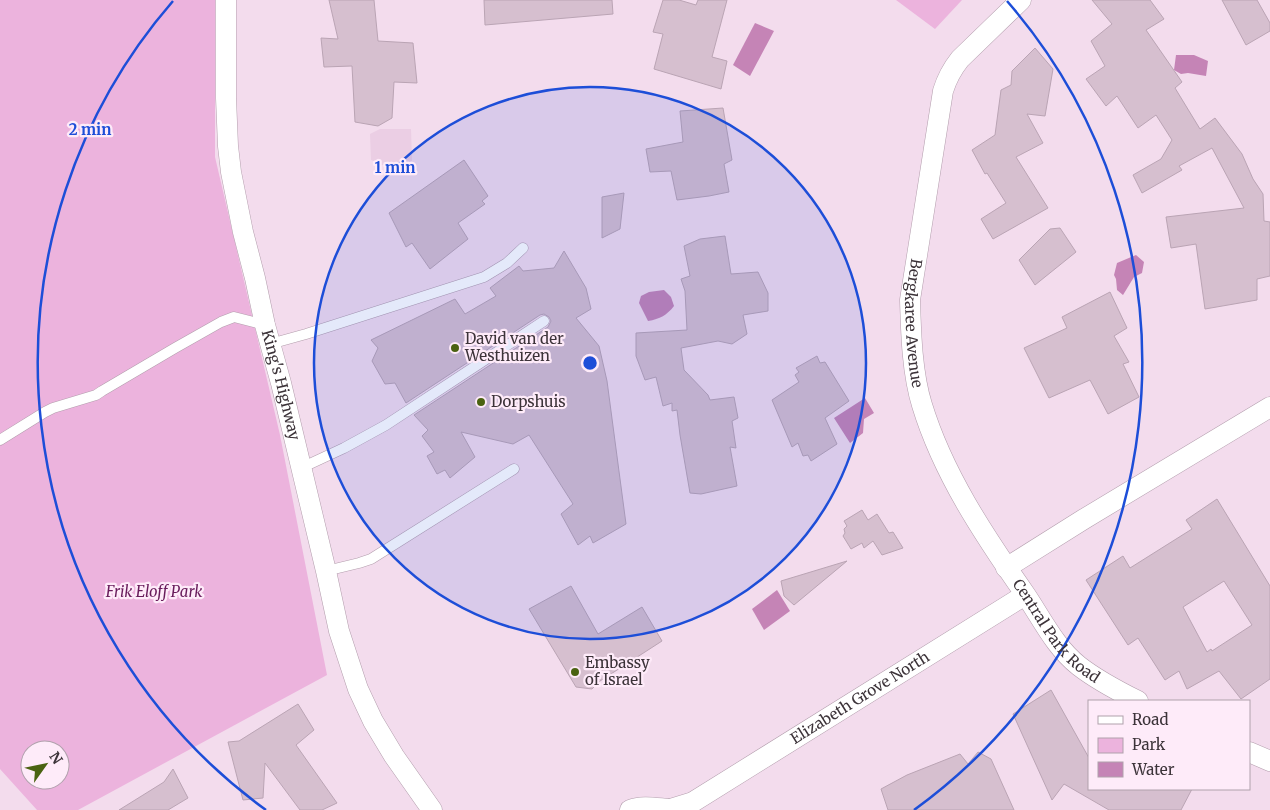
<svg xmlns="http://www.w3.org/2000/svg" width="1270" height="810" font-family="Merriweather,serif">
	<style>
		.built { fill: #ebcee4 }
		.green { fill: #ecb3dd; fill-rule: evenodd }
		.water { fill: #c584b6 }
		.building { fill: #d6bfcf; stroke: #baa4b4; fill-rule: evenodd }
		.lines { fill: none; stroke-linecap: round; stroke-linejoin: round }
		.lane-casing { stroke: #b39ead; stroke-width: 11 }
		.street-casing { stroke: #b39ead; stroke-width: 21 }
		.lane { stroke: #fff; stroke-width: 10 }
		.street { stroke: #fff; stroke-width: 20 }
		.ring { fill: none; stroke: #1d4ed8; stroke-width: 2.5 }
		.poi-dot { fill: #4a6211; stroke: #feebf9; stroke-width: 2 }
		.labels { text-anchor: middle; stroke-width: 4.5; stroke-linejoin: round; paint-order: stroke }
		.street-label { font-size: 15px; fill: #3c3339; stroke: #feebf9 }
		.poi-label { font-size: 15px; fill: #3c3339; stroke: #feebf9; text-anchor: start }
		.park-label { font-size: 15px; font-style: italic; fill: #681b5b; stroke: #feebf9 }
		.centre { fill: #1d4ed8; stroke: #feebf9; stroke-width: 2.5 }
		.ring-label { font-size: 15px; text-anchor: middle; font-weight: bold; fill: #1d4ed8; stroke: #feebf9; stroke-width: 4.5; stroke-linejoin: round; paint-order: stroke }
	</style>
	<rect width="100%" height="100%" fill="#f3dced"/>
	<!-- built -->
	<path class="built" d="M380,129H411L412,161L382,165L371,160L370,134Z"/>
	<!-- green -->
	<g class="green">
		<path d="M0,0H215V157L280,435L327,675L78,810H37L0,769ZM30,750H60V780H30Z"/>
		<path d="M896,0H962L935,29Z"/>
	</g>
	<!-- water -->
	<g class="water">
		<path d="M755,23L774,31L750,76L733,65Z"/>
		<path d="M1176,55H1194L1208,61L1206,76L1188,73L1181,74L1174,70Z"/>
		<path d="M1136,255L1144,262L1142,273L1134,277L1123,295L1117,290L1116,279L1114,275L1117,263Z"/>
		<path d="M664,290L671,297L674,306C667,315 660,319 648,321L639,303L641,296L649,292Z"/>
		<path d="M865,398L874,413L864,419L863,433L850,443L834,418Z"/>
		<path d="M777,590L790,611L764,630L752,609Z"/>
	</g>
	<!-- building -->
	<g class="building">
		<path d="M329,0H374L378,41L413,43L417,83L394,82L392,118L378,126L355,122L352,66L324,67L321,38L338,39Z"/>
		<path d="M484,0H612L613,14L485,25Z"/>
		<path d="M663,0H679L696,5L698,0H727L712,57L727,61L721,89L654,69L663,34L653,32Z"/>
		<path d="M1092,0H1150L1164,19L1146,30L1182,82L1175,88L1200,129L1215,118L1242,154L1253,179L1263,194L1264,221L1270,222V276L1257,279V300L1205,309L1196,244L1171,248L1166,217L1244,208L1212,148L1179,166L1182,170L1142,193L1133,175L1161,159L1172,140L1156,115L1138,128L1117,96L1106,106L1086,79L1105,66L1091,41L1112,24Z"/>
		<path d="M1222,0H1257L1270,23V31L1246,45Z"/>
		<path d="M1035,48L1053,69L1045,116L1027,114L1043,143L1016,157L1048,208L993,239L981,219L1006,203L987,173L985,174L972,150L995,135L1001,90L1011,85L1012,71Z"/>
		<path d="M723,108L732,160L724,164L729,192L709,196L677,200L671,171L650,172L646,149L683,142L680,111Z"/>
		<path d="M464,160L488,196L482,201L485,204L458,223L468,239L430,269L412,243L406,247L389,213Z"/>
		<path d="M624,193L620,229L602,238V197Z"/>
		<path d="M1060,228L1076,252L1035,285L1019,260L1050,229Z"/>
		<path d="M725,236L731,274L758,272L768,293V311L743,315L747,334L732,344L718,341L681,348L684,370L708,395L710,400L734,397L738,418L732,421L736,448L730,447L737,486L701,494L690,493L680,435L677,410L672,411V403L663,406L656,377L645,380L636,356V333L687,330L685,291L681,279L690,276L684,246L700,239Z"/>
		<path d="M564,251L586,288L591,309L576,318L599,346L607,381L626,524L593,543L590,536L578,545L561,514L573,504L529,435L513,444L461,432L475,457L450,478L445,470L437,474L427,456L434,452L422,436L428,430L414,415L548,327L551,321L549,317L544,314L540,315L406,403L395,383L385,384L372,361L378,348L371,340L455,299L465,314L496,296L490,288L519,266L523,271L554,268Z"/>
		<path d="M1110,292L1127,328L1114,336L1129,362L1123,364L1139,397L1108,414L1090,380L1049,398L1024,348L1067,328L1062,317Z"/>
		<path d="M817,356L820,363L825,362L849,401L825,418L837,444L811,461L808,455L803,456L798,443L792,447L772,400L799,382L795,375L799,372L796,368Z"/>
		<path d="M1217,499L1270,586V679L1241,699L1219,671L1187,689L1179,671L1165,680L1138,638L1128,645L1086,580L1123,556L1130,568L1192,529L1186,520ZM1224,581L1252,625L1212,651L1211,649L1207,652L1183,607Z"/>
		<path d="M862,510L868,520L877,514L889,533L893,532L903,548L882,555L873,541L864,548L862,543L851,549L843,536L845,533L844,529L847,526L844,521Z"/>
		<path d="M847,561L794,605L784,596L781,581Z"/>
		<path d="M571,586L598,634L642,607L662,641L600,681L592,689L576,687L529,609Z"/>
		<path d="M1051,690L1089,758V789H1192L1181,810H1109L1064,784L1052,800L1013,714Z"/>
		<path d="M298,704L314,730L296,745L337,803L322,810H300L265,763L263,798L243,800L228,742L239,741Z"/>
		<path d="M978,752L991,759L1014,810H888L881,789L907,775L960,754L968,764Z"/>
		<path d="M173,769L188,798L168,810H119L164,782Z"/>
	</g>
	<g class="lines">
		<!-- lane casing -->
		<g class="lane-casing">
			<g id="lane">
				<path d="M270,344L306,334L484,277L507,263L523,248"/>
				<path d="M0,440L45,412L53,408L96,395L102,391L175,348L221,322L234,317L265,325"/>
				<path d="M301,468L344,448L386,425L544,321"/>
				<path d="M326,571L359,563L371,559L514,469"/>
			</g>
		</g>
		<!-- street casing -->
		<g class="street-casing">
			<g id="street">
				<path id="s1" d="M226,0V98L228,146L231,172L243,232L255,278L265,325L281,383L326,571L339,631L358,689L373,721L394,756L432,810"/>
				<path id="s2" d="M1021,0L960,59C952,69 947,78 943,91L910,300C911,333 912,373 922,405C943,474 984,535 1025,594C1042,619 1055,647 1079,666C1097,680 1118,691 1138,701"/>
				<path d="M1006,568L1084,519L1270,407"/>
				<path d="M1249,752L1270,761"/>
				<path d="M630,810C642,805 656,808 669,809"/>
				<path id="s3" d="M667,810L693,802L1025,595"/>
			</g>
		</g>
		<!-- lane -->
		<use href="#lane" class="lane"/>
		<!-- street -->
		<use href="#street" class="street"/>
	</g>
	<!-- distance rings -->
	<circle cx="590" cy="363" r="276" fill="#1d4ed8" fill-opacity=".12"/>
	<g class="ring">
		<circle cx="590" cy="363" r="276"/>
		<path d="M266 810A552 552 0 0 1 173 1M1007 1A552 552 0 0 1 914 810"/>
	</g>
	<!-- markers -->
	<g class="poi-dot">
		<circle cx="455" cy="348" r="5"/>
		<circle cx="481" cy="402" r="5"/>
		<circle cx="575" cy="672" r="5"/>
	</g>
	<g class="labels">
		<!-- street labels -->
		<g class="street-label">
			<text dy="5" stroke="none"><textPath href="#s2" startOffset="356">Bergkaree Avenue</textPath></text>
			<text dy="5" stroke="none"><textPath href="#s1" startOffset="391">King's Highway</textPath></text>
			<text dy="5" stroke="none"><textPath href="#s2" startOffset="704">Central Park Road</textPath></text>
			<text dy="5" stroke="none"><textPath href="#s3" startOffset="224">Elizabeth Grove North</textPath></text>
		</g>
		<!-- poi labels -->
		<g class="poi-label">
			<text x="465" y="344">David van der<tspan x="465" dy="17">Westhuizen</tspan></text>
			<text x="491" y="407">Dorpshuis</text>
			<text x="585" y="668">Embassy<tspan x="585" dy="17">of Israel</tspan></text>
		</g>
		<!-- park labels -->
		<g class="park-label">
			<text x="154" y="597">Frik Eloff Park</text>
		</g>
	</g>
	<circle cx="590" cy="363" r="8" class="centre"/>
	<g class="ring-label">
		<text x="90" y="135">2 min</text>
		<text x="395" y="173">1 min</text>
	</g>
	<!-- legend -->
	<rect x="1088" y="700" width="162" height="90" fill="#feebf9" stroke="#b0a1ac"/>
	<rect x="1098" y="716" width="25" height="8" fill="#ffffff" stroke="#b0a1ac"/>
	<text x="1132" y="725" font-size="15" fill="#3c3339">Road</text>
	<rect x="1098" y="738" width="25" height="15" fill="#ecb3dd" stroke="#b0a1ac"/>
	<text x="1132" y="750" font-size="15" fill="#3c3339">Park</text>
	<rect x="1098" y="762" width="25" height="15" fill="#c584b6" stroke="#b0a1ac"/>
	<text x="1132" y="775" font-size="15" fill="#3c3339">Water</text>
	<!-- north arrow -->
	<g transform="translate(45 765) rotate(57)"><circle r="24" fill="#feebf9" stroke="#b0a1ac"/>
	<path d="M0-4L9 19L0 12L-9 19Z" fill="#4a6211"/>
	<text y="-8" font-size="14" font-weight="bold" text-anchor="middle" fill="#3c3339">N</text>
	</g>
</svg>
